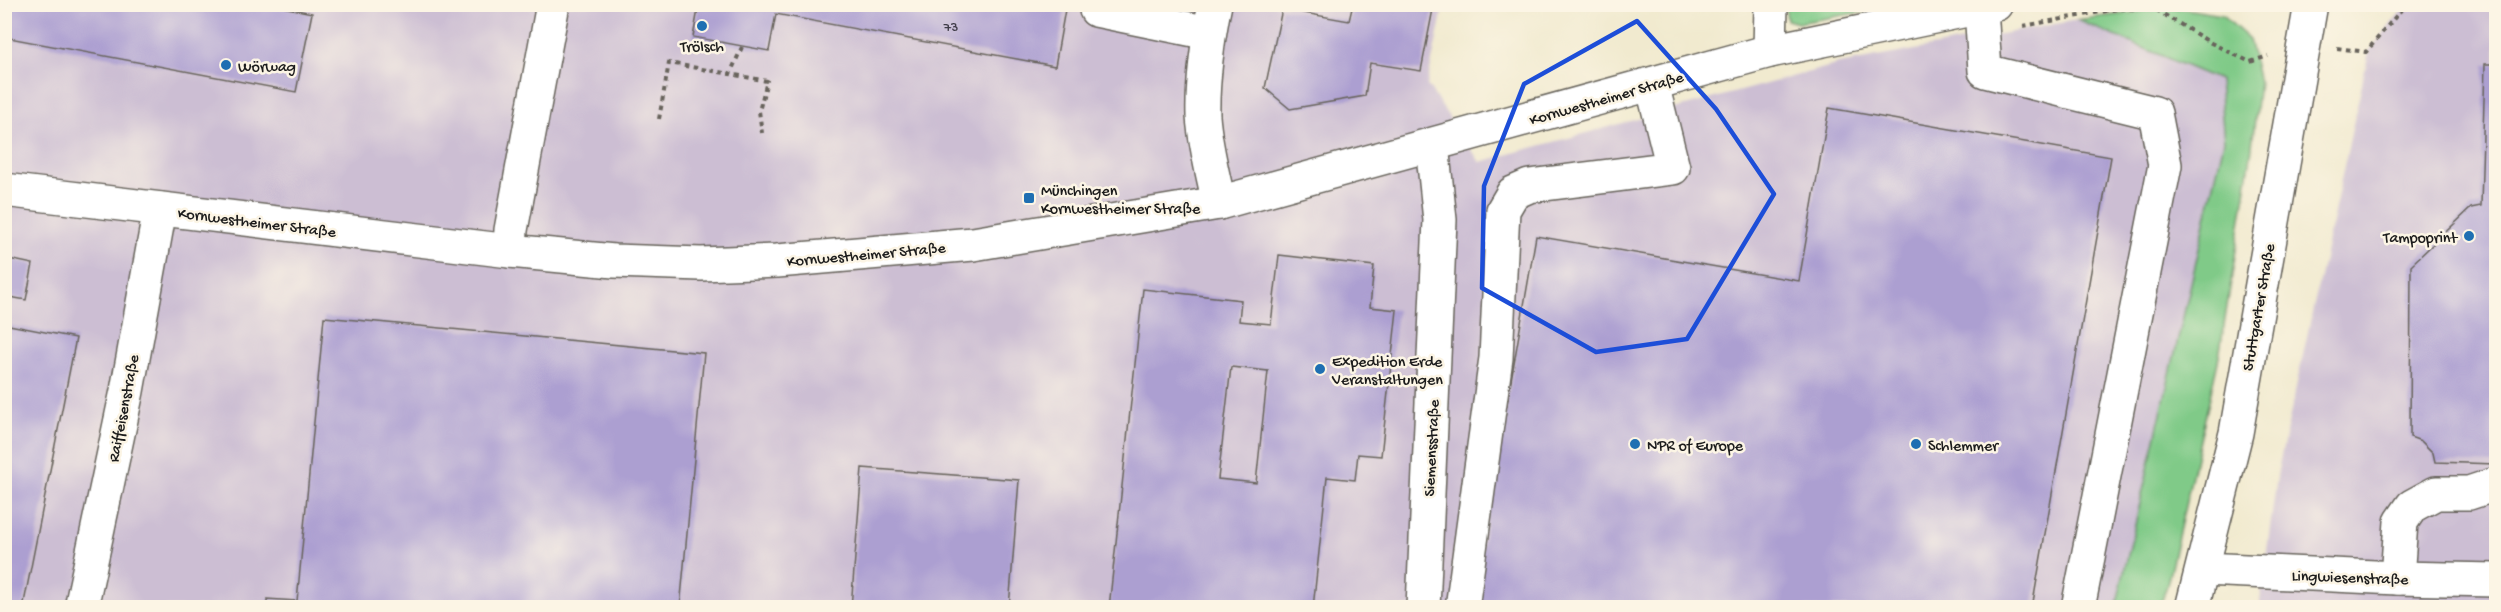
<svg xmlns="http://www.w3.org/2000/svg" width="2501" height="612" font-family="'Gochi Hand',sans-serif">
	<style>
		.industrial { fill: #ccbed3 }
		.green { fill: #80ca88; stroke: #4e7352; stroke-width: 1.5 }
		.building { fill: #ac9fd1; fill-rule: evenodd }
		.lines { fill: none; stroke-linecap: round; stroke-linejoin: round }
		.minor-casing { stroke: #67645b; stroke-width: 36 }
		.path { stroke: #67645b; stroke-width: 4; stroke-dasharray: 4.5 4.5; stroke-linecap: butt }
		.minor { stroke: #fff; stroke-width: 33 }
		.marked { fill: none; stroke: #1d4ed8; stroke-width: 4.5; stroke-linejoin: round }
		.poi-dot { fill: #1f6fb2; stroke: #fcf5e5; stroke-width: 2 }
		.labels { text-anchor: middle; stroke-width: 5; stroke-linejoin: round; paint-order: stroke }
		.number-label { font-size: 14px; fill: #403d49 }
		.poi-label { font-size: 16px; fill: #1c1c1c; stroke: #fcf5e5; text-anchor: start }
		.street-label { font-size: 16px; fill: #1c1c1c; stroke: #fcf5e5 }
	</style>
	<rect width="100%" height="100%" fill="#fcf5e5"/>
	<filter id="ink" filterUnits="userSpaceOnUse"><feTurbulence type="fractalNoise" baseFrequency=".0167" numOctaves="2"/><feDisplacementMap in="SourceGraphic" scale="12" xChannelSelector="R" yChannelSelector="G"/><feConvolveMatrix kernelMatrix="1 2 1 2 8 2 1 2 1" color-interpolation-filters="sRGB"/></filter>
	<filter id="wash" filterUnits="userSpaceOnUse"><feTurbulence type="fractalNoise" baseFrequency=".008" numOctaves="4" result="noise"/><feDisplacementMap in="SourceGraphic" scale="24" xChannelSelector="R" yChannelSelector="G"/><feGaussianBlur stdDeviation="1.35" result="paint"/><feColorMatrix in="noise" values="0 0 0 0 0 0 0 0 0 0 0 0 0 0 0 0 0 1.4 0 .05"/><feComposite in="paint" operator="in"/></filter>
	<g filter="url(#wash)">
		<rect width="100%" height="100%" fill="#f1eacf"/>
		<!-- industrial -->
		<g class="industrial">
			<path d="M4,5H1444L1427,85L1480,162L1839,64L2077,20L2219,80L2224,141L2116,607H5Z"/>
			<path d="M2412,5H2496V607L2259,608L2278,470L2369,51L2403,9Z"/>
		</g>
		<!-- green -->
		<g class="green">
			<path d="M1785,5H1904L1798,23L1787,20Z"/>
			<path d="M2174,7L2222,15L2249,39L2259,82L2251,156L2219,357L2167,585L2160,607H2116L2224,141L2219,80L2077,20Z"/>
		</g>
		<g id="blocks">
			<!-- building -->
			<g class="building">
				<path d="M4,4H268L312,13L296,92L4,37Z"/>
				<path d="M699,4H1066L1055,66L776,14L769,51L693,37Z"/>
				<path d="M1353,4H1434L1421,71L1370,63L1365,96L1290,109L1265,88L1282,9L1349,21Z"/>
				<path d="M2485,64H2496V464L2435,462L2433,453L2421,441L2410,437L2411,265L2471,208L2481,206Z"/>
				<path d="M1829,108L2111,157L2032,608L1472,606L1536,236L1799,281Z"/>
				<path d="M1279,255L1374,266L1370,307L1397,310L1381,456L1358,454L1355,480L1327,477L1313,608H1109L1143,289L1241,300L1239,321L1271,324ZM1231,367L1268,371L1256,483L1218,479Z"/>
				<path d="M4,258L33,264L26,300L4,296Z"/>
				<path d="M324,317L704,353L680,608H267V599L297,601Z"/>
				<path d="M4,324L76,338L23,608H4Z"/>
				<path d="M862,468L1019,480L1009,608H851Z"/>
			</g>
		</g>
	</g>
	<g filter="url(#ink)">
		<use href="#blocks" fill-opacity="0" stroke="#67645b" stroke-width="1.5"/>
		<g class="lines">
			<!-- minor casing -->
			<g class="minor-casing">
				<g id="minor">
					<path d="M1097,4L1096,10L1209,33"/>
					<path d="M1215,4C1208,36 1202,84 1203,116C1205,145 1213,175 1219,203"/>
					<path d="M1981,8L1985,71L2155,113L2165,165L2078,608"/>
					<path d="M1770,51L1771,4"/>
					<path d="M4,190L510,251L614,261L701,264L777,261L973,244L1219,203L1770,51L1996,4"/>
					<path d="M510,251L511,230L553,4"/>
					<path d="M2203,569L2397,578L2496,580"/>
					<path d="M2397,578L2401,522L2412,506L2436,493H2469L2496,484"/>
					<path d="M81,608L127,391L160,209"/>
					<path d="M1423,608L1440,220L1432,145"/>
					<path d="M1462,608L1496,358L1503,210L1513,193L1529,186L1673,168L1652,84"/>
					<path d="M2192,608L2236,433L2311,4"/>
				</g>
			</g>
			<!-- path -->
			<g class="path">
				<path d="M2023,26L2118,9H2155L2211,43L2250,62L2268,56"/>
				<path d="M742,47L730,74L767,81L759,111L762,133"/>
				<path d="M2337,48L2366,52L2406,4"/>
				<path d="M659,119L669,63L730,74"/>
			</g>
			<!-- minor -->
			<use href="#minor" class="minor"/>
		</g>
	</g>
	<!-- marked area -->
	<path class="marked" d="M1637,21L1716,109L1774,194L1687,339L1596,352L1482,288L1484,186L1524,84Z"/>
	<!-- markers -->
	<g class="poi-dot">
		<circle cx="702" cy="26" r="6"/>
		<circle cx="226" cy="65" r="6"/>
		<rect x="1023" y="192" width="12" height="12" rx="3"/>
		<circle cx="2469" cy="236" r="6"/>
		<circle cx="1320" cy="369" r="6"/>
		<circle cx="1635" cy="444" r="6"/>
		<circle cx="1916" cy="444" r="6"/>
	</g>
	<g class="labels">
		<!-- number labels -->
		<g class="number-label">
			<text x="951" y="31">73</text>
		</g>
		<!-- poi labels -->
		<g class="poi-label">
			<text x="702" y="51" text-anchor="middle">Trölsch</text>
			<text x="238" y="71">Wörwag</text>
			<text x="1041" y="195">Münchingen<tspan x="1041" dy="18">Kornwestheimer Straße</tspan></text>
			<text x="2457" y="242" text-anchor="end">Tampoprint</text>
			<text x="1332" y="366">Expedition Erde<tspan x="1332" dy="18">Veranstaltungen</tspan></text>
			<text x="1647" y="450">NPR of Europe</text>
			<text x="1928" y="450">Schlemmer</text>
		</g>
		<!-- street labels -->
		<g class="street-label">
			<text transform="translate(1606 97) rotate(-16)" y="6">Kornwestheimer Straße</text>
			<text transform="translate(257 221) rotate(7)" y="6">Kornwestheimer Straße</text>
			<text transform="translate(866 253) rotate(-5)" y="6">Kornwestheimer Straße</text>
			<text transform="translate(2257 307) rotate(-80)" y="6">Stuttgarter Straße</text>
			<text transform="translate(122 408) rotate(-79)" y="6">Raiffeisenstraße</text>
			<text transform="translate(1430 448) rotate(-87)" y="6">Siemensstraße</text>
			<text transform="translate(2350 576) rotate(2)" y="6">Lingwiesenstraße</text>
		</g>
	</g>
	<!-- margin -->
	<rect width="2501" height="612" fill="none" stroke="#fcf5e5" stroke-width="24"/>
</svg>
